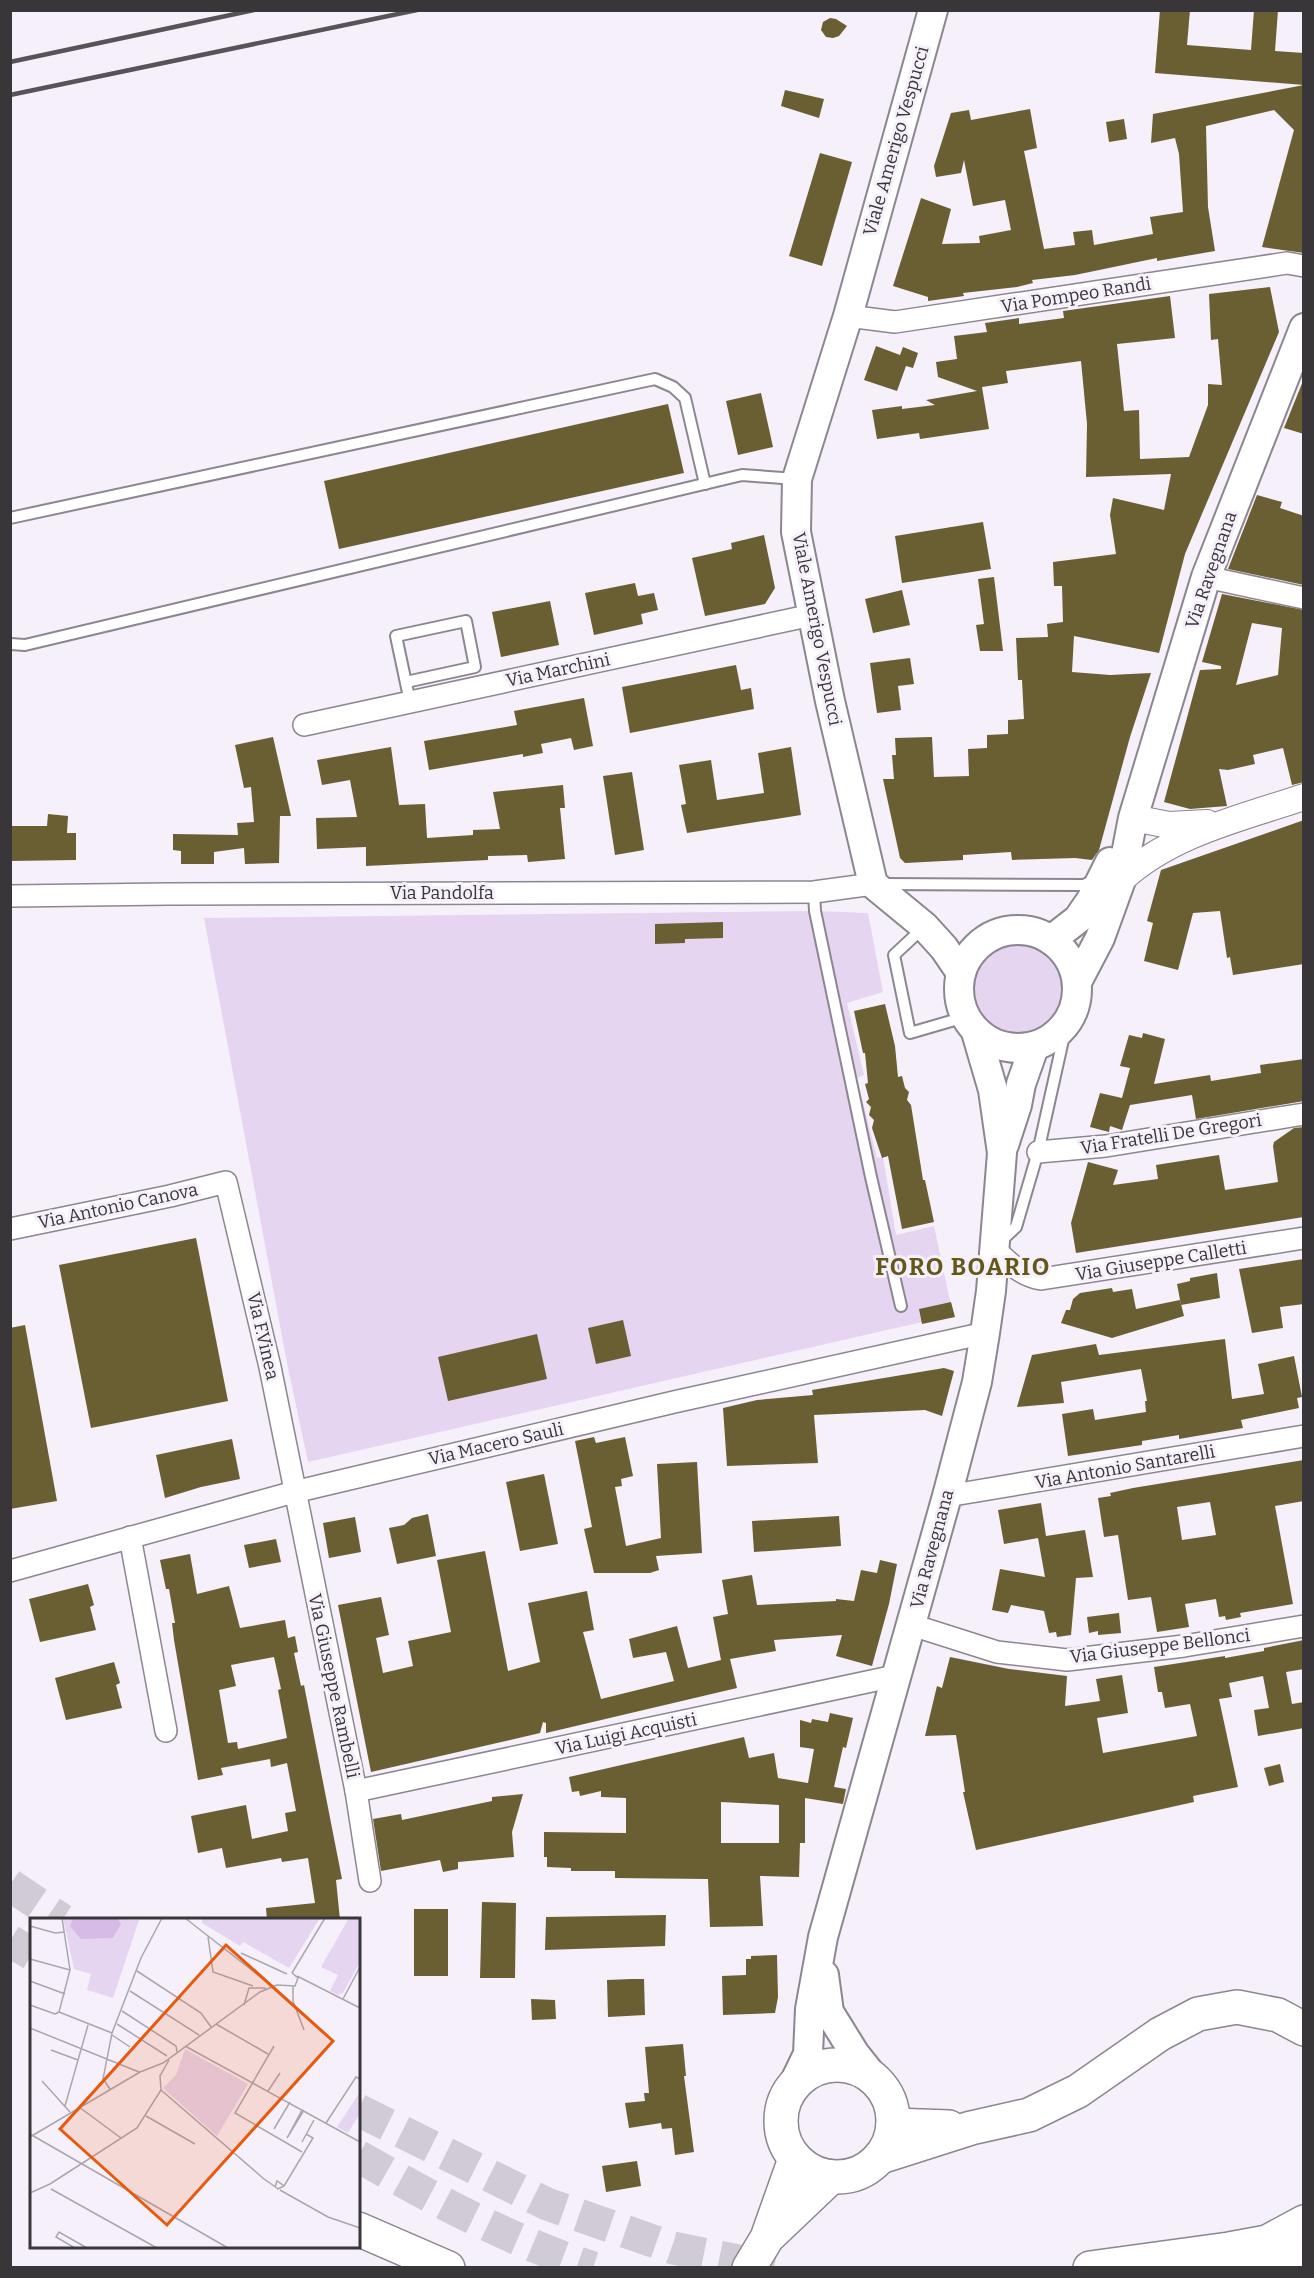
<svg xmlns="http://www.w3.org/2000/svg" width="1314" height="2278" font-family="Bitter,serif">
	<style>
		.green { fill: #e5d5f0 }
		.building { fill: #695f32; fill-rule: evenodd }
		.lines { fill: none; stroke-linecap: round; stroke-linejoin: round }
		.trunk-tunnel { stroke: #d0cbd4; stroke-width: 33; stroke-dasharray: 33 16; stroke-linecap: butt }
		.service-casing { stroke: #8c8690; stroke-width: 14 }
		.minor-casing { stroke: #8c8690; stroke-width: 24 }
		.tertiary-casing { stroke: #8c8690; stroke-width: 28 }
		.secondary-casing { stroke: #8c8690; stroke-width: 32 }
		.primary-casing { stroke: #8c8690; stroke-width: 36 }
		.trunk-casing { stroke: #8c8690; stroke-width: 36 }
		.service { stroke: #fff; stroke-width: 10 }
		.minor { stroke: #fff; stroke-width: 21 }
		.tertiary { stroke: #fff; stroke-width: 26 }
		.secondary { stroke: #fff; stroke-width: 28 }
		.primary { stroke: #fff; stroke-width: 33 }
		.trunk { stroke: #fff; stroke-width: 33 }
		.rail { stroke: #575358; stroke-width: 4.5 }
		.labels { text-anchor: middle; stroke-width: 6; stroke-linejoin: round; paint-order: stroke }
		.street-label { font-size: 18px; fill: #39363a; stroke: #f6f0fb }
		.district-label { font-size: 24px; font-weight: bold; letter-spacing: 1.5px; fill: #63571a; stroke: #f6f0fb }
		.inset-road { fill: none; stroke: #aaa6ae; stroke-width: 1.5 }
		.view { fill: #e8590c; fill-opacity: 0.15; stroke: #e8590c; stroke-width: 3 }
		.inset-edge { fill: none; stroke: #39363a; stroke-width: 3 }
	</style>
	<rect width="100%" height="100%" fill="#f6f0fb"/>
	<!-- green -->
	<g class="green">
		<path d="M815,911L868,913L883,992L847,1003L864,1075L857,1078L877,1158L883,1157L896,1235L934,1226L953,1315L308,1462L287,1363L204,918Z"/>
		<circle cx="1017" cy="988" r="45"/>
	</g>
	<!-- building -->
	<g class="building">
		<path d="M1160,10H1190L1187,45L1251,50L1254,10H1278L1275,51L1304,53V85L1155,73Z"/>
		<path d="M830,18L836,19L847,26L839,36L833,38L826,37L821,30L823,22Z"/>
		<path d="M1304,85V253L1262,247L1294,130L1274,110L1206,126L1208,207L1215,251L1157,261V258L1075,275L1032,280L1033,283L1017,287L963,293L964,296L928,301V297L893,286L921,198L951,209L942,244L980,243L979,236L1011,230L1005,200L973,206L964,160L961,173L936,177L934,166L951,113L969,110L971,120L1030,109L1037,148L1024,151L1044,249L1075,245L1073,232L1092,230L1094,245L1153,234L1150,217L1183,212L1179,154L1175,138L1151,143L1153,114Z"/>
		<path d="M785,90L824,99L819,118L781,106Z"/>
		<path d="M1124,119L1127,139L1109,142L1106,122Z"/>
		<path d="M820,153L852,162L822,266L789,256Z"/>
		<path d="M1270,287L1279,332L1185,554L1159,653L1074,636L1072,672L1110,675L1151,673L1130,737L1099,850L1092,860L1075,858L1012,860L1011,852L963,855V860L905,863L900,858L883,779H894L892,755H896L895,738L932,737L934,777L969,776L968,749L987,748V735L1008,734V720L1024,719L1022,680H1018L1016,638L1048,637L1047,624L1063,622L1062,586H1054L1053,562L1116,554L1110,515L1113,498L1164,510L1171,474L1086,477L1087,424L1081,361L1006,371L1008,383L982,387L989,429L920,439L919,433L877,439L872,410L902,406V409L935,405L926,400L977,391L938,377L936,362L957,359L954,336L987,332L985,323L1019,318V324L1064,318L1063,311L1170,296L1175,338L1117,344L1124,411L1139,410L1140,459L1189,457L1208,405V384L1222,385L1218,339L1211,340L1209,294Z"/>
		<path d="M876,346L900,355L903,347L918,353L913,368L906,366L897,391L864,380Z"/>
		<path d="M1303,381L1304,382V434L1284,428Z"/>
		<path d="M761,393L773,447L738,455L726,401Z"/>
		<path d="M668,404L684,473L339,549L324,481Z"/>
		<path d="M1257,495L1282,502L1280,508L1304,516V585L1228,569Z"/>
		<path d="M983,522L991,569L902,583L895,536Z"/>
		<path d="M764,535L775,588L765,604L705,616L692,558L732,549L731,543Z"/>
		<path d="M994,577L1003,651H980L976,625L984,624L978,579Z"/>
		<path d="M635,583L638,596L654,593L658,610L641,614L643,624L594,635L585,593Z"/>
		<path d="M902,590L910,625L873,633L865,599Z"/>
		<path d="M1222,594L1304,610V782L1292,785L1283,748L1253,755L1255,764L1228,770L1219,769L1227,806L1190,809L1164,802L1200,670L1221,669V666L1202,662ZM1252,623L1282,628L1278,675L1236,685Z"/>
		<path d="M550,601L559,645L501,657L492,612Z"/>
		<path d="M910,658L914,684L898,686L901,710L877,713L870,663Z"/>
		<path d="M736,665L741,690L751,688L754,709L630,733L622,687Z"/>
		<path d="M584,698L593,746L574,750L571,738L541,744L543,753L523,757V754L429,770L424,741L517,725L514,711Z"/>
		<path d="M273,737L291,816H280L279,863L245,864L244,848L214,852V864H181V851L173,850V834L238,835L237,823L254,822L251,787L244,788L235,745Z"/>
		<path d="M391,747L399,805L425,804L427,838L473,835V830L500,829L493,792L563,785L565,808H560L565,859L528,862L527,855L488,856V860L366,866V847L317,849L316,818L357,817L350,780L322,785L317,760Z"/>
		<path d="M791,747L801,815L687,833L681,805L686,804L679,765L711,760L717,800L764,793L758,753Z"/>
		<path d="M632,772L644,850L615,855L603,776Z"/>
		<path d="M48,814L68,816L67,833H76V860L10,861V826H47Z"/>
		<path d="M1304,820V964L1233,975L1230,957L1227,958L1220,911L1193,913L1178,970L1144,961L1153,923L1147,921L1161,870Z"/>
		<path d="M723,922V938L685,939V943L655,944V924Z"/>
		<path d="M885,1004L895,1046L898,1077L902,1076L905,1088L909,1092L907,1100L911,1105L923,1180H925L934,1222L902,1229L888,1156L882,1158L872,1128L874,1120L869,1115L871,1107L866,1102L869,1099L865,1084L868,1083L865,1053H863L854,1011Z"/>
		<path d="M1143,1033L1165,1039L1154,1084L1210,1075L1211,1081L1261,1073L1260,1065L1304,1059V1101L1196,1119L1192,1095L1130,1105L1122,1130L1110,1126L1109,1132L1090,1127L1100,1093L1122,1098L1130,1068L1120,1066L1129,1035L1142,1038Z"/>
		<path d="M1304,1127V1217L1076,1253L1071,1223L1088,1162L1118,1170L1113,1185L1158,1179L1156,1165L1219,1155L1225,1190L1278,1182L1273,1146L1274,1142L1294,1128Z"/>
		<path d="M196,1238L228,1401L91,1428L59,1265Z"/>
		<path d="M1304,1259V1304L1280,1307L1283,1328L1252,1333L1239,1269Z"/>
		<path d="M1217,1273L1220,1298L1181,1305L1177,1284L1190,1281V1278Z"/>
		<path d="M1112,1288L1113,1292L1132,1289L1136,1309L1180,1300L1184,1316L1112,1338L1061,1323L1066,1310H1070L1073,1299L1080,1293Z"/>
		<path d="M951,1302L955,1317L922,1324L919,1309Z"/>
		<path d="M623,1320L631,1356L596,1364L588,1328Z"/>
		<path d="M25,1325L57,1501L10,1509V1328Z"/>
		<path d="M537,1334L547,1379L448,1401L438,1357Z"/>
		<path d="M1225,1339L1232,1399L1264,1394L1258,1364L1294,1356L1302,1397L1297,1398L1299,1408L1241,1420L1243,1428L1179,1439V1435L1142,1441V1445L1068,1456L1062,1414L1093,1409L1095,1420L1146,1412L1145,1401H1147L1141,1369L1061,1382L1064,1403L1017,1407L1032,1355L1096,1344L1099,1355Z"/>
		<path d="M944,1368L954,1371L942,1416L925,1410L814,1415L818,1463L727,1466L723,1408L757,1400L813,1395L812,1390Z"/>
		<path d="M594,1437L596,1443L625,1437L633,1476L621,1479L622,1486L615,1487L626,1546L661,1538L657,1464L697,1462L702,1553L656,1556L659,1570L650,1573H594L584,1529L592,1527L575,1441Z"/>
		<path d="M232,1439L240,1479L201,1487L165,1498L156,1455Z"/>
		<path d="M1304,1460V1501L1275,1506L1293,1604L1240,1613L1241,1617L1226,1620L1225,1616L1219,1617L1216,1599L1185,1604L1189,1627L1157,1632L1151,1597L1128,1600L1118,1535L1104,1537L1098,1498L1111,1496L1110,1493L1133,1488ZM1210,1502L1216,1535L1182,1540L1177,1507Z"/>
		<path d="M544,1474L558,1544L520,1551L506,1482Z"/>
		<path d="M1041,1503L1046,1536L1085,1530L1093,1577L1076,1578L1071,1635L1057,1637L1056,1632L1049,1633L1044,1611L1011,1605L1008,1613L992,1610L1000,1569L1045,1577L1038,1538L1004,1544L998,1510Z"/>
		<path d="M428,1514L436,1556L397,1564L389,1528L404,1525L412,1518Z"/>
		<path d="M839,1516L841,1546L754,1552L752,1521Z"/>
		<path d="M355,1517L361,1552L329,1558L323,1523Z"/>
		<path d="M276,1539L281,1562L249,1568L244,1545Z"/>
		<path d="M485,1551L508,1671L540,1662L528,1603L587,1591L594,1630L583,1632L601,1699L674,1681L666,1652L633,1658L629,1639L677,1626L688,1668L721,1660L713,1617L728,1614L722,1580L752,1575L757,1605L836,1601V1599L854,1601L861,1570L877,1573L880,1560L897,1564L889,1604L872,1666L836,1656L842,1635L774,1640L776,1651L730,1659L737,1688L546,1733V1723L543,1722L540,1733L371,1772L338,1605L381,1597L389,1635L376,1638L383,1673L413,1666L408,1641L451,1632L437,1560Z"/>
		<path d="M190,1554L197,1594L229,1586L240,1628L285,1620L288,1638L295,1636L298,1652L294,1653L301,1686L304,1685L342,1879L336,1880L340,1920H267L266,1908L315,1903L308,1858L282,1862L281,1858L226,1868L222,1848L198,1853L191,1816L246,1805L252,1839L288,1831L285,1813L296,1811L287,1763L271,1767L270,1759L221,1768L223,1775L198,1780L174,1640L172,1623H175L169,1589H166L160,1560ZM274,1657L281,1689L278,1690L287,1738L238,1749L237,1742L228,1743L219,1690L236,1686L231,1665Z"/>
		<path d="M88,1584L94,1605L90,1607L96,1630L40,1642L29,1599Z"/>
		<path d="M1119,1613L1121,1633L1098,1635V1631L1089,1633L1087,1617Z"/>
		<path d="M1304,1640V1669L1286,1672L1292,1704L1304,1702V1728L1258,1736L1254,1710L1269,1708L1263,1676L1229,1683L1232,1697L1219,1699L1238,1787L1193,1796L1194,1802L976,1850L963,1792H965L956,1735L925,1736L937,1686L942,1688L950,1657L1009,1669L1067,1676L1065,1706L1100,1701L1096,1679L1122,1675L1128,1713L1097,1718L1103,1753L1197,1736L1190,1704L1165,1708L1162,1692H1158L1154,1667L1225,1656V1658L1264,1651V1648Z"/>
		<path d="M114,1662L120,1683L116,1685L122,1708L66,1720L55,1678Z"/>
		<path d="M830,1713L853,1718L846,1748L843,1747L834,1787L846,1789L843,1804L805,1798V1843H800L799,1877L760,1876L763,1926L710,1927L708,1879L615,1878V1871H571V1868L547,1867V1857H544V1832L626,1833V1798L601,1797V1791L580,1796L579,1791L572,1792L569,1777L744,1737L749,1758L774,1753L778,1778L808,1783L814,1749L800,1747V1720L811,1723L812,1719L828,1722ZM721,1802L779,1805V1843H721Z"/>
		<path d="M1280,1764L1284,1782L1269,1786L1264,1768Z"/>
		<path d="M523,1794L512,1832L514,1857L458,1862V1869L443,1872L440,1860L381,1871L373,1819L401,1814L402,1820L492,1801V1797Z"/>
		<path d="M482,1902L516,1903L515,1978H480Z"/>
		<rect x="414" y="1909" width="34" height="67"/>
		<path d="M666,1915L665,1946L545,1950L546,1917Z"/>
		<path d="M777,1955L778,1997L775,2013L723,2015L722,1976L746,1975V1959H751V1956Z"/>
		<path d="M631,1979H644L645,2015L608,2017L607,1980Z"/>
		<path d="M531,1999L555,2000L556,2019L532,2020Z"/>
		<path d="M683,2044L686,2076H684L694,2152L675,2155L672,2128L662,2129L661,2123L629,2128L625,2103L645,2101L644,2093H649L645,2047Z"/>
		<path d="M637,2161L641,2186L606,2192L602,2166Z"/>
	</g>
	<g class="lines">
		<!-- trunk-tunnel -->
		<g class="trunk-tunnel">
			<path d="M10,1885L62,1920"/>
			<path d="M10,1941L32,1954"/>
			<path d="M358,2110L547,2204L673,2248L774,2268"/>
			<path d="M358,2156C433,2199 511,2241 593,2268"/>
		</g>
		<!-- service casing -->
		<g class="service-casing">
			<g id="service">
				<path d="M10,518L655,379L673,387L685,398L705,484"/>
				<path d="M10,644L25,645L742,475L796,479"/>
				<path d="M406,682L475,667L466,621L396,636L410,702"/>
				<path d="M882,884L1084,885L1094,880"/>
				<path d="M814,892L815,911L871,1177L901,1306"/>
				<path d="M923,928L894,955L910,1033L965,1017"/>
				<path d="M1001,1241L1016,1227L1038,1152L1067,1022"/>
			</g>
		</g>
		<!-- minor casing -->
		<g class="minor-casing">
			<g id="minor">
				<path d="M848,316L895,322L1287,263L1304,266"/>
				<path d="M1206,577L1304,598"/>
				<path d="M304,725L812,615"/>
				<path d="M10,896L168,894L814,892L873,884"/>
				<path d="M1038,1152L1106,1146L1304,1114"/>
				<path d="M10,1229L170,1196L226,1182L270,1367L356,1791L370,1881"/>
				<path d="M994,1248C1009,1263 1020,1275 1041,1279L1304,1238"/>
				<path d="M947,1496L1304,1436"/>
				<path d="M130,1537L166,1731"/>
				<path d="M10,1571L294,1492L674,1402L985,1333"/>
				<path d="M912,1625L997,1652L1067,1660L1184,1646L1304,1626"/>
				<path d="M356,1791L895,1676"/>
			</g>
		</g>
		<!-- tertiary casing -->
		<g class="tertiary-casing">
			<g id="tertiary">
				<path d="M1133,818L1169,825L1207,823"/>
				<path d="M1121,880C1170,834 1241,818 1304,797"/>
			</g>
		</g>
		<!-- secondary casing -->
		<g class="secondary-casing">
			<g id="secondary">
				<path d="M933,10L848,316L797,479L796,532L830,701L873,884L924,926L944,948L961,973"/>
				<circle cx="1018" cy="989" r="59"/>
				<path d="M1051,940L1078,919L1091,900L1110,862"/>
				<path d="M1077,982L1100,938L1121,880L1133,818L1206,577L1304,328"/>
				<path d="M1004,1145L1017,1105L1021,1084L1034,1047"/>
				<path d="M824,1975L829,2012L855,2054L874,2078"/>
				<path d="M794,2083L808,2054L810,2009L823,1937L947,1496L977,1382L985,1333L991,1291L1002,1153L993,1090L976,1032"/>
			</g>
		</g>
		<!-- primary casing -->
		<g class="primary-casing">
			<g id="primary">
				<circle cx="837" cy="2121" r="56"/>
				<path d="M771,2234L831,2177"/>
				<path d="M749,2268L767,2238L795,2159"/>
			</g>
		</g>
		<!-- trunk casing -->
		<g class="trunk-casing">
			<g id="trunk">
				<path d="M893,2125L949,2127"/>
				<path d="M880,2157L971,2128L1029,2115L1078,2091L1160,2034L1198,2014L1237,2007L1278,2015L1304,2029"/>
				<path d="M358,2229L448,2268"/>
				<path d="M1237,2265L1304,2258"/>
				<path d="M1090,2268L1229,2249L1267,2242L1304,2222"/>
			</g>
		</g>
		<!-- service -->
		<use href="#service" class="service"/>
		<!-- minor -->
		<use href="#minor" class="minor"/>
		<!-- tertiary -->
		<use href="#tertiary" class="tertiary"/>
		<!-- secondary -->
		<use href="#secondary" class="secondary"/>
		<!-- primary -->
		<use href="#primary" class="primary"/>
		<!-- trunk -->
		<use href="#trunk" class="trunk"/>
		<!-- rail -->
		<g class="rail">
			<path d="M10,62L254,10"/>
			<path d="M10,95L417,10"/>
		</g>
	</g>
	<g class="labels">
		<!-- street labels -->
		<g class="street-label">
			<text transform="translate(896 141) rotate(-74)" y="6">Viale Amerigo Vespucci</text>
			<text transform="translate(1076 295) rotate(-9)" y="6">Via Pompeo Randi</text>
			<text transform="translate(1211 570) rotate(-71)" y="6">Via Ravegnana</text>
			<text transform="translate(817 629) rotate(79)" y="6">Viale Amerigo Vespucci</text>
			<text transform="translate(558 670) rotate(-12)" y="6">Via Marchini</text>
			<text x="442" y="899">Via Pandolfa</text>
			<text transform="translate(1171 1134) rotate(-9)" y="6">Via Fratelli De Gregori</text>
			<text transform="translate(118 1206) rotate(-12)" y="6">Via Antonio Canova</text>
			<text transform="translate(1161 1261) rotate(-9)" y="6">Via Giuseppe Calletti</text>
			<text transform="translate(263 1336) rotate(77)" y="6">Via F.Vinea</text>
			<text transform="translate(496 1444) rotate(-13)" y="6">Via Macero Sauli</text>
			<text transform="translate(1125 1467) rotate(-10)" y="6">Via Antonio Santarelli</text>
			<text transform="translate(932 1549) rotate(-75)" y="6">Via Ravegnana</text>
			<text transform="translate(1160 1646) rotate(-7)" y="6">Via Giuseppe Bellonci</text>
			<text transform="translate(334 1686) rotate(78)" y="6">Via Giuseppe Rambelli</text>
			<text transform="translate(626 1734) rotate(-12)" y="6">Via Luigi Acquisti</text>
		</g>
		<!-- district labels -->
		<g class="district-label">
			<text x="963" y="1275">FORO BOARIO</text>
		</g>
	</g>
	<!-- overview -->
	<g transform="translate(30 1918)">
		<rect width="330" height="330" fill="#f6f0fb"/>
		<path d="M33,0L109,2L83,80L57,72L61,56L44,51ZM172,0H290L259,50L213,24L210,28L172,5ZM319,0H330V44L313,75L308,77L300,73L308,57L291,49ZM155,131L218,166L187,218L133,170L146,157ZM330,174V195L318,215L307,209Z" fill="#e5d5f0"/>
		<path d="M43,0H87L91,6L83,20L51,21L40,8Z" fill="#d5bbe6"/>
		<path class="inset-road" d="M32,0L40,52L29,94L82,115M155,0L237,64M0,8L25,15L35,14M178,19L183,54L223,68M211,35L257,56M0,41L40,52M107,53L171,95L181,109M262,55L295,0M267,58L330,90M0,63L35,76M263,68V83L274,112M100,73L169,117M313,81L330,49M0,87L25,96L29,94M214,87L219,70H236M92,93L146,128L147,134M87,106L137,138M186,106L238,136M0,110L109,154M82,117L100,129M155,128L330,224M244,128L205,195L272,234M21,132L48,142M12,163L40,194M80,171L73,161L82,115L111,40L132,0M131,172L234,261L247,270L248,271L254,268L247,263L245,269M238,173L250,155M35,188L58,107M49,189L91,220M272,192L257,220L274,192M116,198L165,226M296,205L326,159L330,161M244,211L260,184M0,216L198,330M0,219L110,154L133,145L230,74L247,67L265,68L268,60L262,55M272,224L284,202M20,266L107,210L131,172L130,158L139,142M254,268L283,220L276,216M21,271L127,330M250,272L298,299L330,310M0,275L20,266M45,330L26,319L29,314L57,330"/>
		<path class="view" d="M196,27L303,123L137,307L30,211Z"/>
		<rect width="330" height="330" class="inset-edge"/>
	</g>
	<!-- border -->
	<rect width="1314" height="2278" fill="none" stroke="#39363a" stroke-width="24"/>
</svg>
